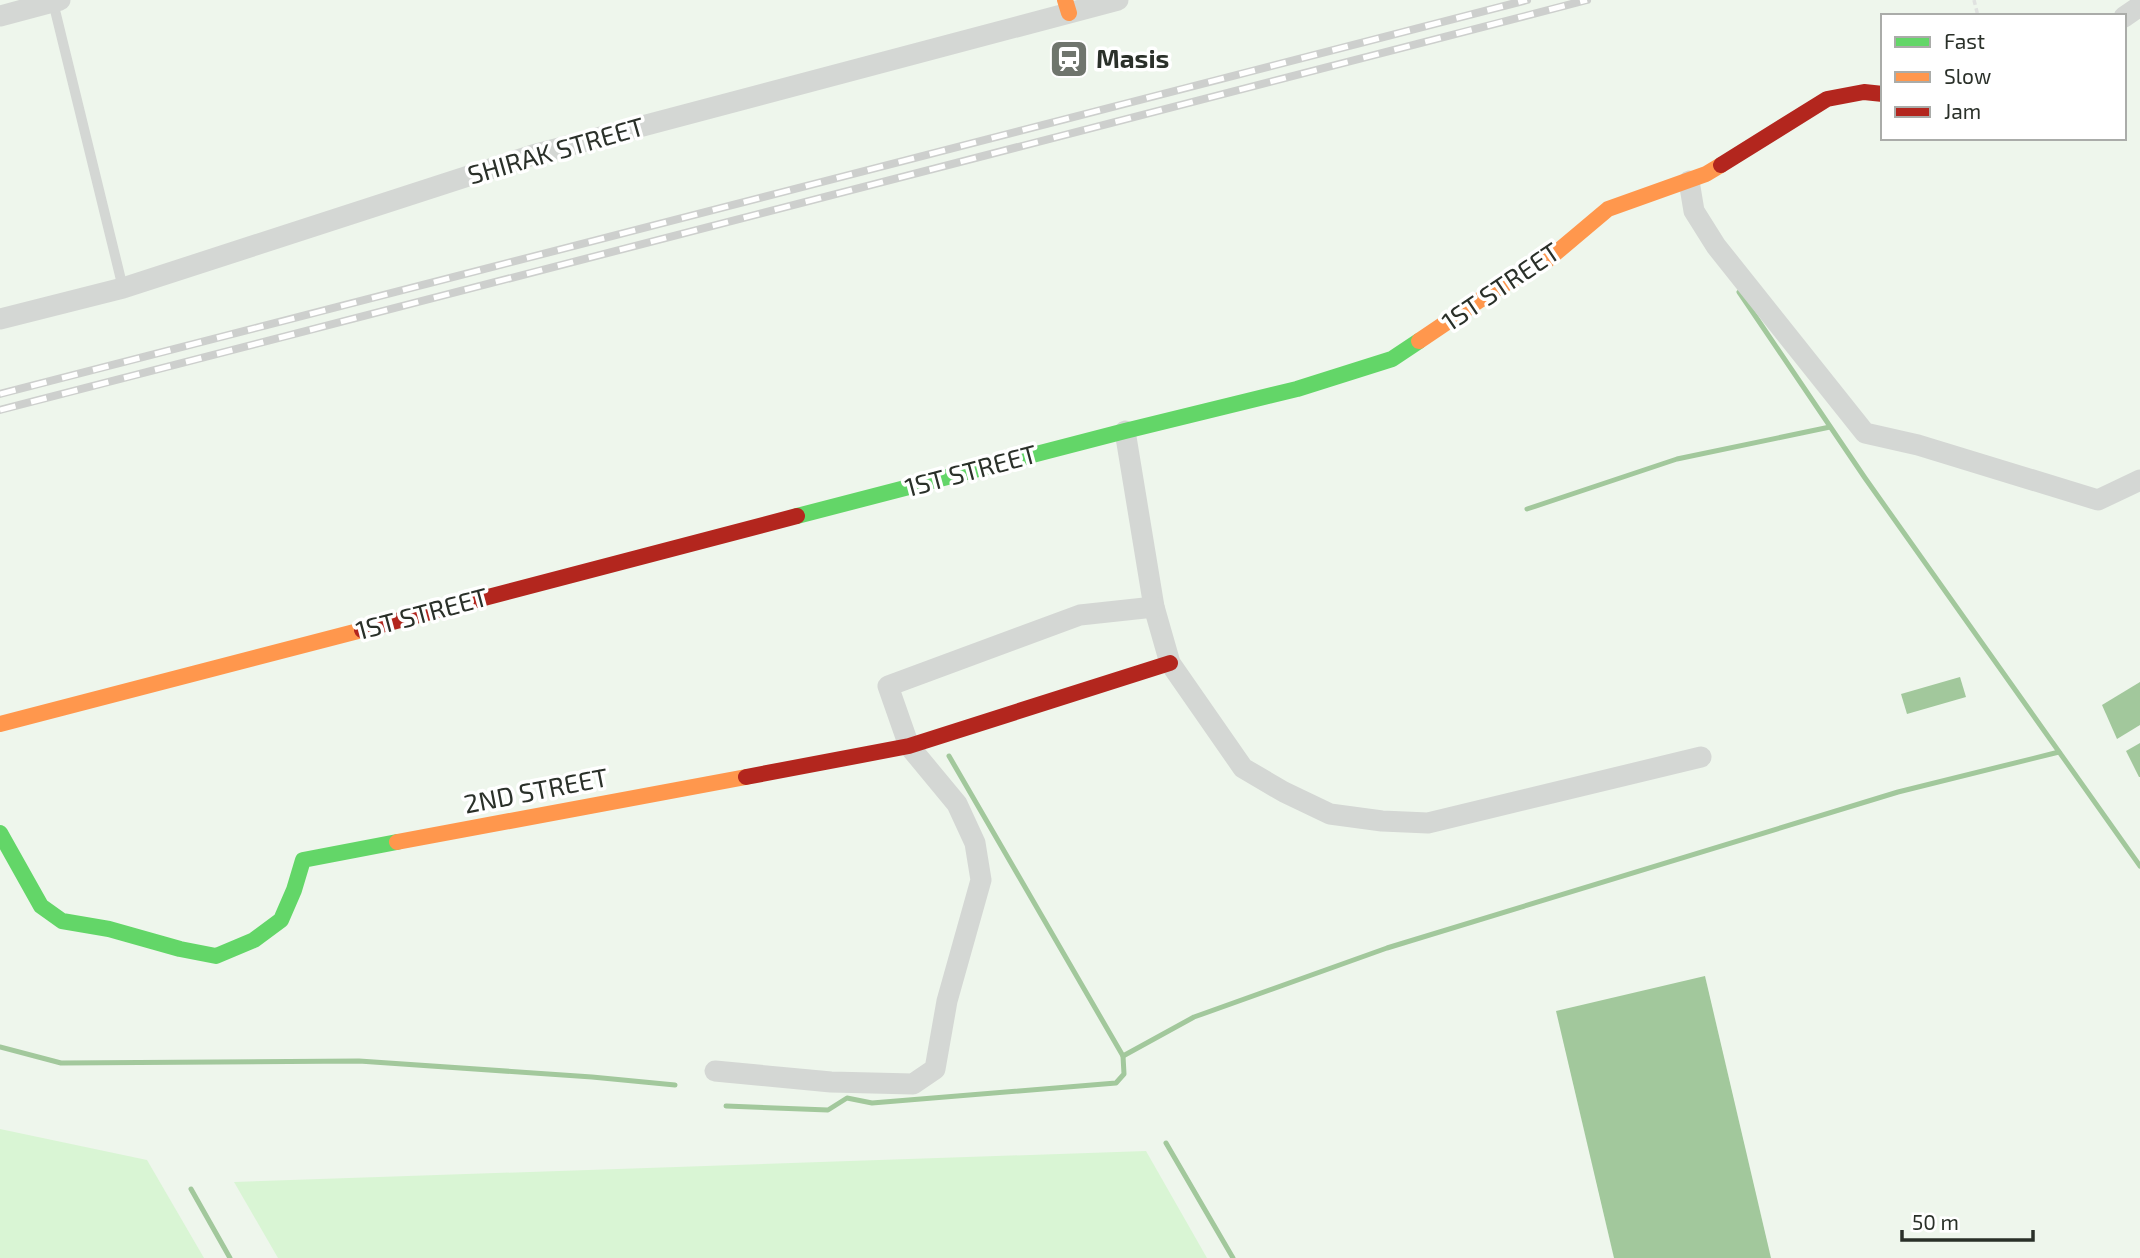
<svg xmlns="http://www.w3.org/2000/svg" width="2140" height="1258" font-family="'Exo 2',sans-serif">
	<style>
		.green { fill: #d9f5d4 }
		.water { fill: #a2c89c }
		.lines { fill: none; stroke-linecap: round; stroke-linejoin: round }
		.stream { stroke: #a2c89c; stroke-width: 5 }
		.path { stroke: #e0e2e0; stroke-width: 3.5; stroke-dasharray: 5 3.5; stroke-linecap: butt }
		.lane { stroke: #d4d7d4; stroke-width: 10 }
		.street { stroke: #d4d7d4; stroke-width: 21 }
		.fast { stroke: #63d668; stroke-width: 16 }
		.slow { stroke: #ff974d; stroke-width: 16 }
		.jam { stroke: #b3261e; stroke-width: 16 }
		.rail-casing { stroke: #cdcfcd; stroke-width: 8 }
		.rail { stroke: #fff; stroke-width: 5; stroke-dasharray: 16; stroke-linecap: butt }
		.labels { text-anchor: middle; stroke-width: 7; stroke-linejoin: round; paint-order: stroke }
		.poi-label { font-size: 26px; font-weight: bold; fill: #2a3029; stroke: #fff; text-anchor: start }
		.street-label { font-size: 26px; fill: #2a3029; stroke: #fff }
	</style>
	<rect width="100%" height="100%" fill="#eef6ec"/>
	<!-- green -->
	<g class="green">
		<path d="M0,1129L147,1160L204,1258H0Z"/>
		<path d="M1146,1151L1207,1258H278L234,1182Z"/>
	</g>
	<!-- water -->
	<g class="water">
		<path d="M1960,677L1966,697L1907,714L1901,694Z"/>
		<path d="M2140,682V725L2117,739L2102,705Z"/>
		<path d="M2140,743V777H2139L2126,751Z"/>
		<path d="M1705,976L1771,1258H1614L1556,1011Z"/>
	</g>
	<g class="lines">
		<!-- stream -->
		<g class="stream">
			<path d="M1739,292L1865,478L2140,866"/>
			<path d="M1527,509L1677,459L1830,427"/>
			<path d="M0,1047L61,1063L359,1061L592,1077L675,1085"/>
			<path d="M1123,1056L1194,1017L1387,948L1898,792L2059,752"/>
			<path d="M726,1106L828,1110L847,1098L872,1103L1116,1083L1124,1074L1123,1056L949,756"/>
			<path d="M1166,1143L1233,1258"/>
			<path d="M191,1189L230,1258"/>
		</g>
		<!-- path -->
		<path class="path" d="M1974,0L1978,16"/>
		<!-- lane -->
		<path class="lane" d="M53,2L123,288"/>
		<!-- street -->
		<g class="street">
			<path d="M0,16L60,0"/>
			<path d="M2124,17L2140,6"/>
			<path d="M1689,181L1694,211L1716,246L1865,433L1918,445L2098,500L2140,480"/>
			<path d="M0,319L123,288L533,155L1118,0"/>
			<path d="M1125,431L1154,607L1170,663L1243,768L1284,792L1330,814L1382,821L1428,823L1701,757"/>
			<path d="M715,1071L831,1082L913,1084L935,1069L947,1001L981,880L975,843L957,804L909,746L888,686L1080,615L1154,607"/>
		</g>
		<!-- fast -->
		<g class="fast">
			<path d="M797,516L1125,431L1297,389L1392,359L1419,341"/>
			<path d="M0,833L41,906L62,921L109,929L180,949L216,956L254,940L281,920L294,890L303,860L397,842"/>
		</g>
		<!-- slow -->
		<g class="slow">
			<path d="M1065,0L1069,13"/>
			<path d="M1419,341L1496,289L1545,262L1608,209L1706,174L1721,165"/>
			<path d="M0,724L362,630"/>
			<path d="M397,842L746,777"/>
		</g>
		<!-- jam -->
		<g class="jam">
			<path d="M1721,165L1827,99L1864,92L1883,94"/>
			<path d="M362,630L797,516"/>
			<path d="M746,777L909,746L1170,663"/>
		</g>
		<!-- rail casing -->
		<g class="rail-casing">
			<g id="rail">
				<path d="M0,394L1527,0"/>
				<path d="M0,410L1587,0"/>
			</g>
		</g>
		<!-- rail -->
		<use href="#rail" class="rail"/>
	</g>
	<!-- icons -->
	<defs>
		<g id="station-square" transform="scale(2.0125)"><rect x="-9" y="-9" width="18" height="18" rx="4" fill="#6f756d" stroke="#fff"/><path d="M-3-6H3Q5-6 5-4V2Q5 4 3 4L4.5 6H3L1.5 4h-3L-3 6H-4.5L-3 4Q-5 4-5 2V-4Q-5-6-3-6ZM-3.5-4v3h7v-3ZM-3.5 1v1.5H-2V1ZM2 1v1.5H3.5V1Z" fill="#fff"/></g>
	</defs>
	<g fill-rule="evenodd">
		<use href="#station-square" x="1069" y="59"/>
	</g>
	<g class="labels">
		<!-- poi labels -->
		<g class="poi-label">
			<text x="1096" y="68">Masis</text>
		</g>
		<!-- street labels -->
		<g class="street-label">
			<text transform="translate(556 151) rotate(-16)" y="9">SHIRAK STREET</text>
			<text transform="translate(1501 287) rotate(-34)" y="9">1ST STREET</text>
			<text transform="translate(971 471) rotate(-15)" y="9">1ST STREET</text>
			<text transform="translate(422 614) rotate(-15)" y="9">1ST STREET</text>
			<text transform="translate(536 791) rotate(-11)" y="9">2ND STREET</text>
		</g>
	</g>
	<!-- legend -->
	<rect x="1881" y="14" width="245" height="126" fill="#ffffff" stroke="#aaaca9" stroke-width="2"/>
	<rect x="1895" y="37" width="35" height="10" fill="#63d668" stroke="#aaaca9" stroke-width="2"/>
	<text x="1944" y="49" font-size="21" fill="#2a3029">Fast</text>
	<rect x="1895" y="72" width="35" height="10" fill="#ff974d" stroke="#aaaca9" stroke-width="2"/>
	<text x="1944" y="84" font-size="21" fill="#2a3029">Slow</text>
	<rect x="1895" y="107" width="35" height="10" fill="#b3261e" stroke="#aaaca9" stroke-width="2"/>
	<text x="1944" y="119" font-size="21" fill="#2a3029">Jam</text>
	<!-- scale -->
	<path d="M1902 1230v10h131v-10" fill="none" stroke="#2a3029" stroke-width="3.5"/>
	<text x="1912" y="1230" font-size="21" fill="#2a3029" stroke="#ffffff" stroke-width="5" paint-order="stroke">50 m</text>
</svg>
